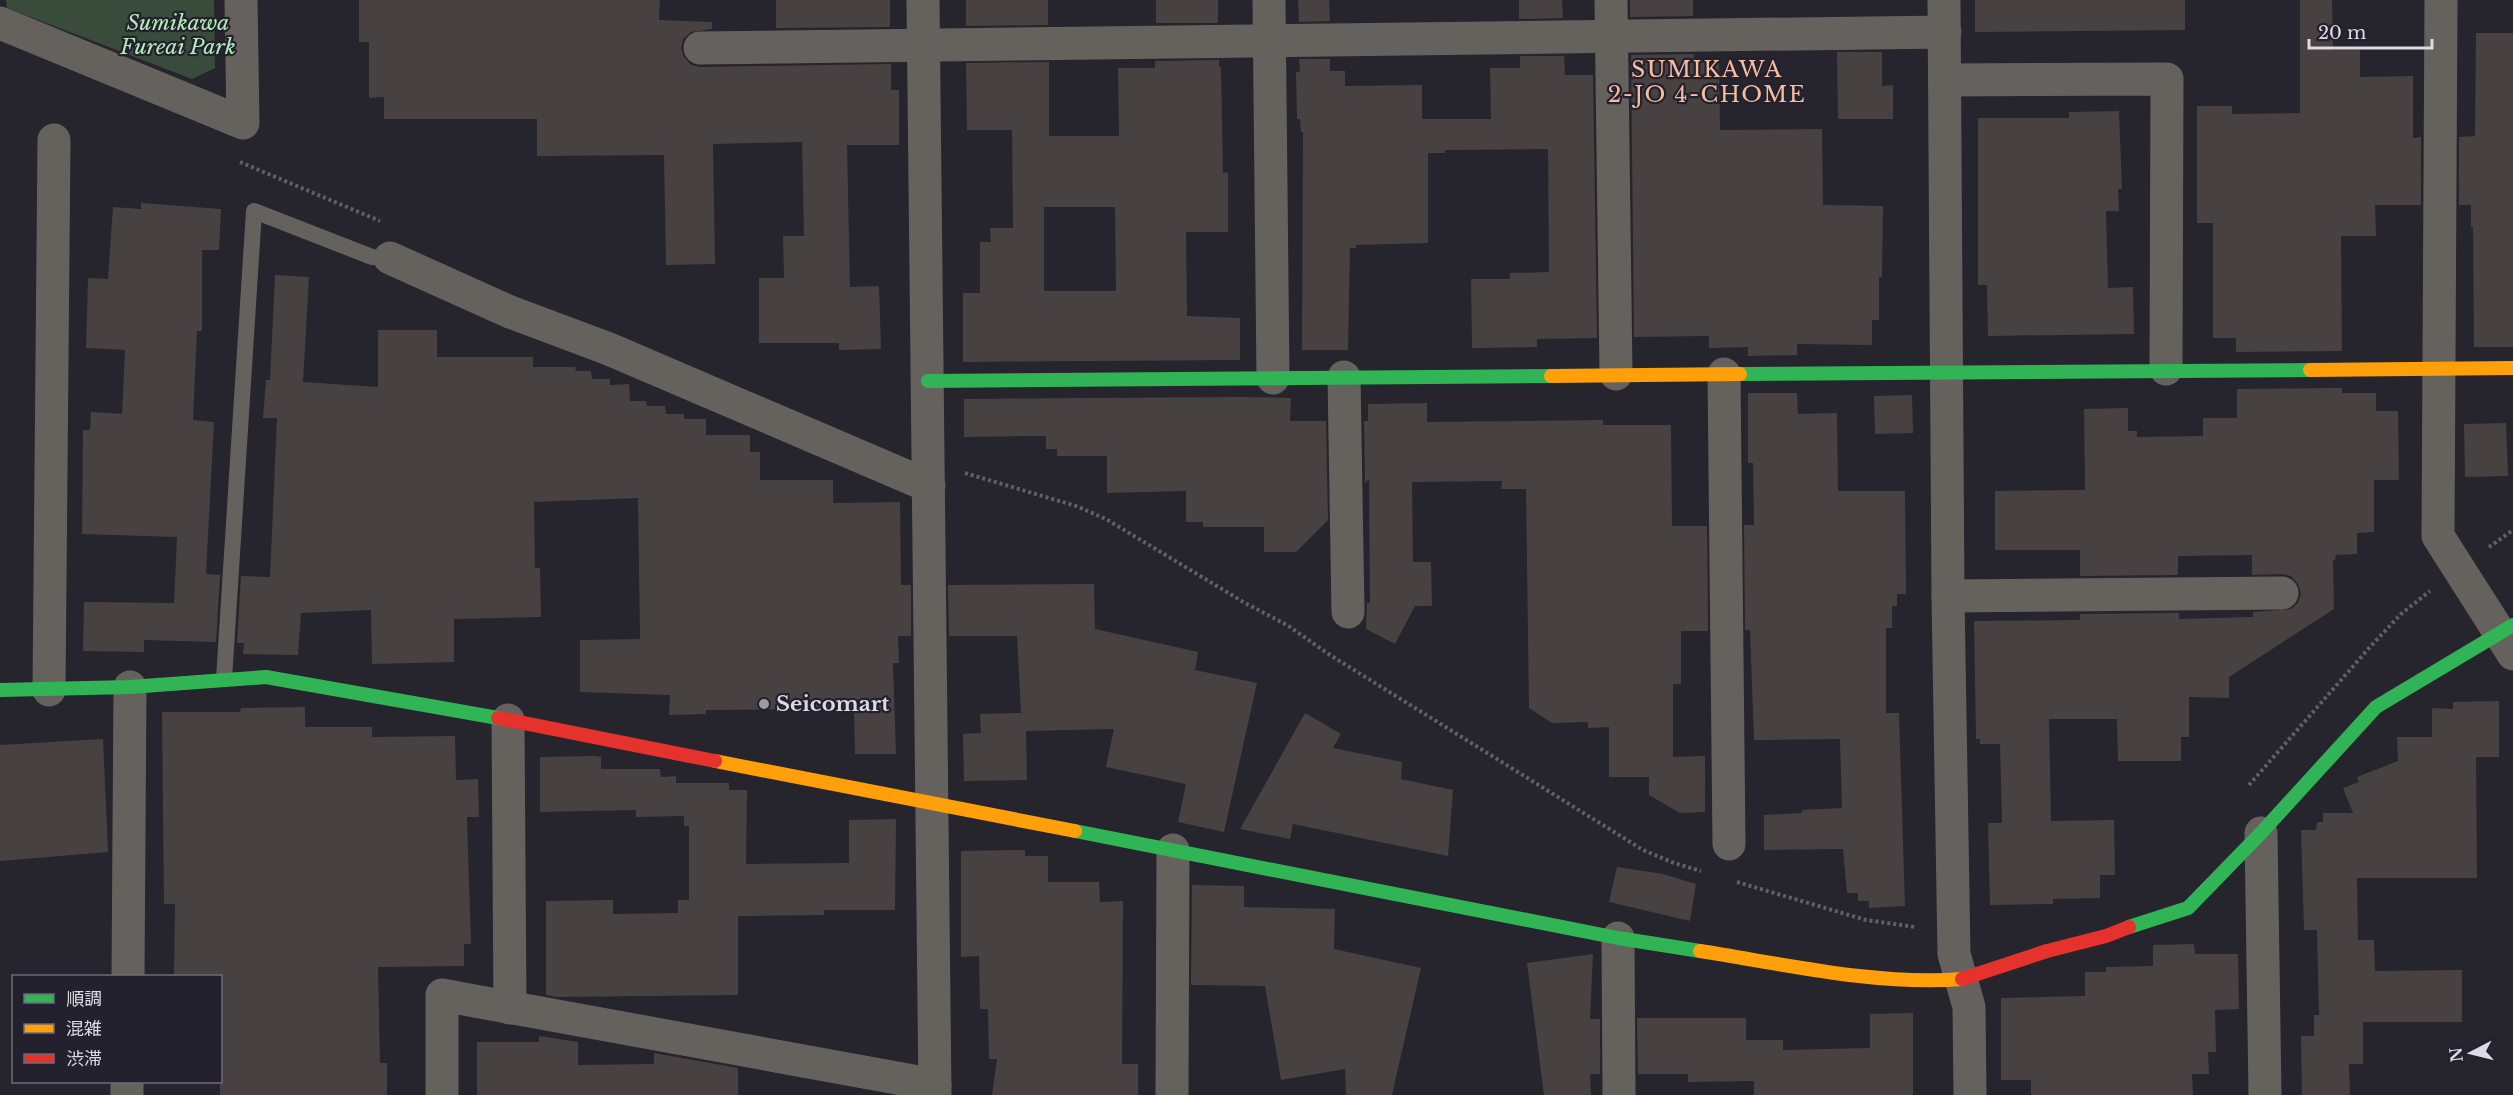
<svg xmlns="http://www.w3.org/2000/svg" width="2513" height="1095" font-family="'Libre Baskerville','Noto Sans JP',serif">
	<style>
		.green { fill: #394b3b }
		.building { fill: #484141; fill-rule: evenodd }
		.lines { fill: none; stroke-linecap: round; stroke-linejoin: round }
		.path { stroke: #626060; stroke-width: 4; stroke-dasharray: 3 3; stroke-linecap: butt }
		.lane { stroke: #65625e; stroke-width: 16 }
		.street { stroke: #65625e; stroke-width: 33 }
		.fast { stroke: #30b455; stroke-width: 14 }
		.slow { stroke: #ff9f0a; stroke-width: 14 }
		.jam { stroke: #e5322d; stroke-width: 14 }
		.poi-dot { fill: #9c9aa3; stroke: #24212f; stroke-width: 2 }
		.labels { text-anchor: middle; stroke-width: 4.5; stroke-linejoin: round; paint-order: stroke }
		.park-label { font-size: 21px; font-style: italic; fill: #b3ebb6; stroke: #24212f }
		.poi-label { font-size: 21px; font-weight: bold; fill: #dcdae3; stroke: #24212f; text-anchor: start }
		.neighbourhood-label { font-size: 22px; letter-spacing: 1.5px; fill: #f8bd9f; stroke: #24212f }
	</style>
	<rect width="100%" height="100%" fill="#26242c"/>
	<!-- green -->
	<path class="green" d="M6,0H214L215,68L192,79L7,8Z"/>
	<!-- building -->
	<g class="building">
		<path d="M359,0H660L659,20L712,22V29L691,32L683,39L681,48L684,57L691,65L700,67L891,64V90H899V145H847L850,287L879,286L881,349L839,350V343H759V278H784L783,236H804L802,142L713,144L715,264L666,265L664,155L537,156V119H384V97L369,98V42H359Z"/>
		<path d="M776,0H890V27L776,28Z"/>
		<path d="M966,0H1048V25L966,26Z"/>
		<rect x="1156" y="0" width="62" height="23"/>
		<path d="M1298,0H1329L1330,21L1299,22Z"/>
		<path d="M1519,0H1562L1563,18L1519,19Z"/>
		<path d="M1630,0H1693V16L1630,17Z"/>
		<path d="M1975,0H2185V30L1975,32Z"/>
		<path d="M2300,0H2332L2333,50H2360V77L2413,76V138L2421,137V205H2375L2376,236H2341L2342,351L2236,352V338H2213V223H2197V106H2232V114L2300,113Z"/>
		<path d="M2476,33H2513V347H2474L2473,227H2471V205H2459V137L2475,136Z"/>
		<path d="M1837,52H1882V86L1893,85V119H1838Z"/>
		<path d="M1694,54V59H1719L1720,130L1822,129L1823,205L1883,206L1882,277H1879V320H1872V345L1797,344V355L1748,356V347L1709,348V336L1634,337L1631,55Z"/>
		<path d="M1520,56H1564L1565,75H1593L1597,338L1537,339V347L1472,348L1471,279H1510V273L1549,272L1548,149L1445,150V153H1428V243L1356,245V248H1350L1348,350H1302L1303,132H1301L1300,119H1297L1296,72H1300L1299,59H1330V71H1345V86L1422,85V119H1491L1490,68H1520Z"/>
		<path d="M1219,60V67H1221L1223,173L1228,172V232H1186L1187,316L1240,318V360L963,362V293H980V242H991L990,228H1013L1012,130H967L966,63L1049,62V136H1119L1118,68H1155V61ZM1044,207H1115L1116,291H1044Z"/>
		<path d="M2119,111L2122,189H2118L2119,211H2106L2108,288L2133,287L2134,334L1988,336L1987,285H1978V118H2069V112Z"/>
		<path d="M141,203L221,209L219,250H202V331H197L193,420L214,422L206,574L220,575L216,642L144,640V652L83,651L84,602L174,603L177,537L82,534L83,430H90L91,412L122,414L125,350L86,348L88,278L108,279L113,207L141,209Z"/>
		<path d="M275,275L309,277L303,382L378,387V330H437V357H533V367H575L576,371H591L592,379H610V385L629,384L630,401H646L647,406H665L666,414H684V419H706V435H750V452H760V480H833V503L900,502L901,585H911V636H898L899,663H893L896,754H855L854,709L706,710V714L669,715L670,695L580,692V640L640,639L638,498L534,502L535,568H540L541,617L454,619V662L372,664L371,610L301,613L298,655L243,654L244,643H237L241,576L270,577L277,418H263L266,380H270Z"/>
		<path d="M2342,388V393H2376V411H2398L2399,480H2374V532L2357,533V554L2336,555L2335,560H2333L2334,609L2229,677V698L2189,697V737H2181V761H2118L2117,719H2049L2051,821L2114,820L2115,875H2100V898L2053,899V904L1990,905L1988,823H2002L2000,744H1980V739H1976L1974,621L2080,620V614L2179,613V619L2253,617V612L2291,609L2298,603L2301,593L2298,584L2291,576L2282,574L2252,575V555L2178,556V575L2080,576V550H1995V491L2085,490L2084,409L2128,408V431H2137V437L2203,436V418H2237V389Z"/>
		<path d="M1748,393H1797L1798,414L1837,413L1838,491H1905L1906,594H1897V606H1892V628H1886V713H1899L1905,906L1869,908V901H1858V893H1847L1843,849L1764,850V815L1802,813V810L1842,808L1840,742V739L1754,740L1750,630H1745L1744,525H1754L1753,463H1748Z"/>
		<path d="M1912,395L1913,433L1875,434L1874,396Z"/>
		<path d="M1241,397L1291,398L1290,421H1326L1328,520L1296,552H1264V527H1203V522H1186V491L1107,493V456H1057V449H1046V436L964,437V399Z"/>
		<path d="M1427,403V422L1603,420V425H1671L1672,526H1707L1708,631H1681V684H1673V757L1705,756V812L1680,813L1649,795V777H1609V727L1588,728V722L1552,723L1529,708L1526,489H1501L1502,481L1412,482L1413,562H1431L1432,606H1415L1395,644L1366,629L1367,603H1370L1369,479L1365,483L1364,421H1368V404Z"/>
		<path d="M2506,423L2508,476L2465,477L2464,424Z"/>
		<path d="M1094,584L1095,629L1198,652L1195,670L1257,683L1224,832L1178,822L1186,784L1106,767L1114,729L1026,731L1027,780L964,781L963,734L981,733L980,714L1021,713L1017,636H949L948,585Z"/>
		<path d="M2499,701V757H2476L2477,878H2357L2358,940H2374L2375,971L2462,970V1022H2363V1064H2349L2350,1095H2302L2301,1036H2314V1015H2319L2317,930H2304L2301,830H2316L2317,822H2323V813H2353L2343,788L2359,782L2357,777L2398,761L2397,737H2432V708L2453,709V702Z"/>
		<path d="M305,707V727H372V737L455,736L456,780L478,779L479,817H467L471,944H464V966L378,967L380,1063H387V1095H220V976H174L175,904H164L162,712H240L241,708Z"/>
		<path d="M1305,713L1341,734L1333,748L1402,762L1401,779L1453,790L1448,856L1293,824L1290,839L1240,829Z"/>
		<path d="M103,739L108,852L0,861V745Z"/>
		<path d="M595,756L601,757V769H660L661,777L676,776V783H729V790H747L746,864L849,863V820L896,819L895,910H824V915L738,916V995L558,997L546,995V901L613,900V914L678,913V900H689V826H684V816L636,817V810L540,812V757Z"/>
		<path d="M1025,850V856H1048V882H1099L1100,902L1123,901L1122,1064H1138V1095H992L997,1059H989L988,1009H980L979,956L961,957V851Z"/>
		<path d="M1617,867L1663,874L1696,884L1690,921L1609,902Z"/>
		<path d="M1192,885L1244,886V907L1335,909L1334,949L1421,968L1392,1095H1346L1345,1069L1281,1080L1265,986L1191,985Z"/>
		<path d="M2194,944L2195,954H2238L2239,1009L2215,1010L2216,1052H2208L2209,1074H2192L2193,1095H2031V1080H2001V998L2085,996V972H2106V967L2153,966V945Z"/>
		<path d="M1593,954L1590,1019H1600V1074H1590L1591,1095H1544L1527,963Z"/>
		<path d="M1913,1013V1095H1754V1081L1688,1082V1074H1638L1637,1018H1746V1040H1783V1050L1870,1048V1014Z"/>
		<path d="M539,1036L578,1042V1065L654,1064V1053L738,1068V1095H477V1042H539Z"/>
	</g>
	<g class="lines">
		<!-- path -->
		<g class="path">
			<path d="M240,162L380,221"/>
			<path d="M965,473L1076,506L1106,519L1245,603L1287,625L1330,655L1643,850L1674,863L1701,871"/>
			<path d="M2489,547L2513,530"/>
			<path d="M2249,785L2370,647L2401,614L2430,591"/>
			<path d="M1737,882L1866,920L1915,927"/>
		</g>
		<!-- lane -->
		<path class="lane" d="M224,679L254,211L372,257L390,258"/>
		<!-- street -->
		<g class="street">
			<path d="M923,0L935,1095"/>
			<path d="M1269,0L1273,378"/>
			<path d="M1611,0L1616,374"/>
			<path d="M1944,0L1948,596L1954,954L1969,1007L1970,1095"/>
			<path d="M2441,0L2438,536L2513,654"/>
			<path d="M0,23L243,123L241,0"/>
			<path d="M700,48L1945,32"/>
			<path d="M1945,80L2167,79L2166,369"/>
			<path d="M390,258L510,312L609,349L929,486"/>
			<path d="M1724,374L1729,844"/>
			<path d="M1344,377L1348,612"/>
			<path d="M1948,596L2282,593"/>
			<path d="M49,690L54,140"/>
			<path d="M508,720L510,1008"/>
			<path d="M2261,833L2265,1095"/>
			<path d="M1618,938L1619,1095"/>
			<path d="M128,976L130,687"/>
			<path d="M127,1095V1082"/>
			<path d="M442,1095V995L935,1085"/>
			<path d="M1172,1095L1173,850"/>
		</g>
		<!-- fast -->
		<g class="fast">
			<path d="M1740,374L2310,370"/>
			<path d="M928,381L1551,376"/>
			<path d="M0,690L130,687L266,677L498,718"/>
			<path d="M1075,831L1618,938L1700,951"/>
			<path d="M2129,927L2188,908L2261,833L2376,707L2513,625"/>
		</g>
		<!-- slow -->
		<g class="slow">
			<path d="M2310,370L2513,368"/>
			<path d="M1551,376L1740,374"/>
			<path d="M715,761L1075,831"/>
			<path d="M1700,951C1784,964 1878,986 1962,979"/>
		</g>
		<!-- jam -->
		<g class="jam">
			<path d="M498,718L715,761"/>
			<path d="M1962,979L2047,951L2106,936L2129,927"/>
		</g>
	</g>
	<!-- markers -->
	<circle class="poi-dot" cx="764" cy="704" r="6"/>
	<g class="labels">
		<!-- park labels -->
		<g class="park-label">
			<text x="178" y="30">Sumikawa<tspan x="178" dy="24">Fureai Park</tspan></text>
		</g>
		<!-- poi labels -->
		<g class="poi-label">
			<text x="776" y="711">Seicomart</text>
		</g>
		<!-- neighbourhood labels -->
		<g class="neighbourhood-label">
			<text x="1707" y="77">SUMIKAWA<tspan x="1707" dy="25">2-JO 4-CHOME</tspan></text>
		</g>
	</g>
	<!-- legend -->
	<rect x="12" y="975" width="210" height="108" fill="#24212f" stroke="#6e6b77" stroke-width="1.5"/>
	<rect x="24" y="994" width="30" height="9" fill="#30b455" stroke="#6e6b77" stroke-width="1.5"/>
	<text x="66" y="1005" font-size="18" fill="#dcdae3">順調</text>
	<rect x="24" y="1024" width="30" height="9" fill="#ff9f0a" stroke="#6e6b77" stroke-width="1.5"/>
	<text x="66" y="1035" font-size="18" fill="#dcdae3">混雑</text>
	<rect x="24" y="1054" width="30" height="9" fill="#e5322d" stroke="#6e6b77" stroke-width="1.5"/>
	<text x="66" y="1065" font-size="18" fill="#dcdae3">渋滞</text>
	<!-- north arrow -->
	<g transform="translate(2471 1053) rotate(263)" stroke="#24212f" stroke-width="4.5" paint-order="stroke">
	<path d="M0-4.5L10 22L0 15L-10 22Z" fill="#dcdae3"/>
	<text y="-9" font-size="16" font-weight="bold" text-anchor="middle" fill="#dcdae3">N</text>
	</g>
	<!-- scale -->
	<path d="M2309 39v9h123v-9" fill="none" stroke="#dcdae3" stroke-width="3"/>
	<text x="2318" y="39" font-size="18" fill="#dcdae3" stroke="#24212f" stroke-width="4.5" paint-order="stroke">20 m</text>
</svg>
